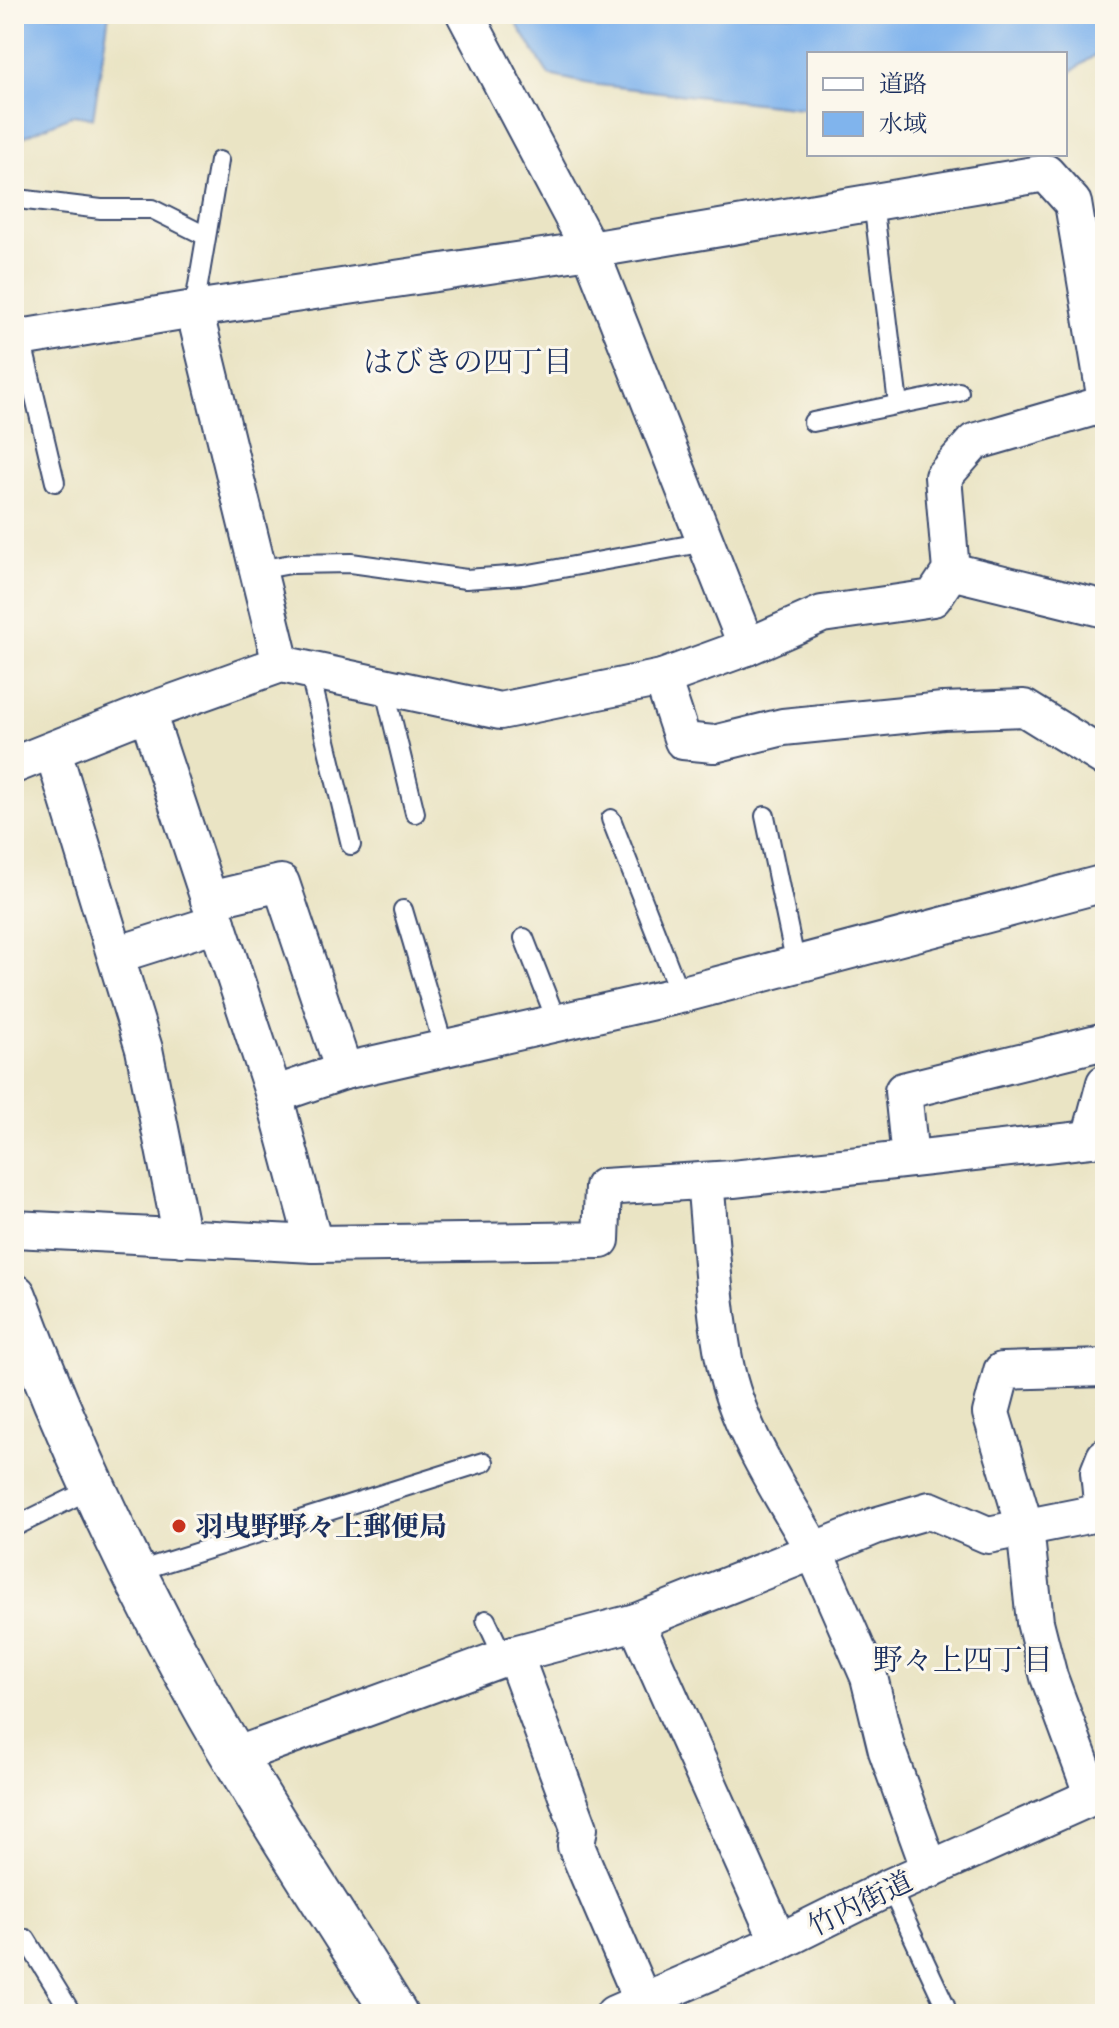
<svg xmlns="http://www.w3.org/2000/svg" width="1119" height="2028" font-family="'IM FELL Double Pica','Noto Serif JP',serif">
	<style>
		.water { fill: #80b4ed; stroke: #4e72a6; stroke-width: 2 }
		.lines { fill: none; stroke-linecap: round; stroke-linejoin: round }
		.service-casing { stroke: #3a4a6d; stroke-width: 22 }
		.minor-casing { stroke: #3a4a6d; stroke-width: 40 }
		.tertiary-casing { stroke: #3a4a6d; stroke-width: 48 }
		.service { stroke: #fff; stroke-width: 18 }
		.minor { stroke: #fff; stroke-width: 36 }
		.tertiary { stroke: #fff; stroke-width: 44 }
		.poi-dot { fill: #c8321e; stroke: #fbf7ec; stroke-width: 3 }
		.labels { text-anchor: middle; stroke-width: 6; stroke-linejoin: round; paint-order: stroke }
		.poi-label { font-size: 28px; font-weight: bold; fill: #1b2f5e; stroke: #fbf7ec; text-anchor: start }
		.street-label { font-size: 28px; fill: #1b2f5e; stroke: #fbf7ec }
		.neighbourhood-label { font-size: 30px; fill: #1b2f5e; stroke: #fbf7ec }
	</style>
	<rect width="100%" height="100%" fill="#fbf7ec"/>
	<filter id="ink" filterUnits="userSpaceOnUse"><feTurbulence type="fractalNoise" baseFrequency=".0125" numOctaves="2"/><feDisplacementMap in="SourceGraphic" scale="16" xChannelSelector="R" yChannelSelector="G"/><feConvolveMatrix kernelMatrix="1 2 1 2 8 2 1 2 1" color-interpolation-filters="sRGB"/></filter>
	<filter id="wash" filterUnits="userSpaceOnUse"><feTurbulence type="fractalNoise" baseFrequency=".006" numOctaves="4" result="noise"/><feDisplacementMap in="SourceGraphic" scale="32" xChannelSelector="R" yChannelSelector="G"/><feGaussianBlur stdDeviation="1.8" result="paint"/><feColorMatrix in="noise" values="0 0 0 0 0 0 0 0 0 0 0 0 0 0 0 0 0 1.4 0 .05"/><feComposite in="paint" operator="in"/></filter>
	<g filter="url(#wash)">
		<rect width="100%" height="100%" fill="#eae4c4"/>
		<!-- water -->
		<g class="water">
			<path d="M14,14H109L93,118L73,115L14,141Z"/>
			<path d="M530,14H1105V48L1065,76V54H809V109L590,84L549,75L516,23Z"/>
		</g>
	</g>
	<g filter="url(#ink)">
		<g class="lines">
			<!-- service casing -->
			<g class="service-casing">
				<g id="service">
					<path d="M26,200L101,209H152L206,236"/>
					<path d="M873,202L898,404"/>
					<path d="M194,309L219,161"/>
					<path d="M21,338L55,482"/>
					<path d="M813,422L959,392"/>
					<path d="M258,570L291,564L351,563L466,579L524,575L706,542"/>
					<path d="M309,670L351,845"/>
					<path d="M384,686L415,813"/>
					<path d="M765,816L796,965"/>
					<path d="M611,819L680,995"/>
					<path d="M403,910L444,1048"/>
					<path d="M524,938L557,1022"/>
					<path d="M14,1527L95,1487"/>
					<path d="M135,1572L484,1462"/>
					<path d="M486,1620L504,1658"/>
					<path d="M890,1887L945,2005"/>
					<path d="M26,1939L72,2014"/>
				</g>
			</g>
			<!-- minor casing -->
			<g class="minor-casing">
				<g id="minor">
					<path d="M465,14L590,250L747,647"/>
					<path d="M194,309L281,664"/>
					<path d="M14,339L194,309L590,250L1046,173L1073,203L1105,395"/>
					<path d="M951,571L1105,609"/>
					<path d="M662,678L683,741L714,744L783,727L943,711L1024,708L1105,758"/>
					<path d="M53,751L144,1049L182,1238"/>
					<path d="M14,765L147,712L281,664L500,711L662,678L747,647L822,614L933,598L951,571L943,477L974,442L1105,404"/>
					<path d="M209,900L281,883L344,1071"/>
					<path d="M116,955L217,923"/>
					<path d="M1105,1083L1090,1139L1105,1138"/>
					<path d="M274,1095L344,1071L680,995L1105,883"/>
					<path d="M910,1159L903,1091L1105,1041"/>
					<path d="M705,1181C711,1241 713,1304 725,1364C737,1428 782,1494 814,1551L875,1526L930,1510L988,1535L1103,1512L1099,1472L1105,1457"/>
					<path d="M14,1229L314,1244L274,1095L147,712"/>
					<path d="M314,1244L601,1240L603,1187L733,1179L1090,1139"/>
					<path d="M514,1654L579,1828L576,1846L643,2002"/>
					<path d="M235,1756L514,1654L636,1622"/>
					<path d="M1093,1796L1049,1677L1035,1622L1025,1527L991,1413L1002,1371L1105,1368"/>
					<path d="M779,1942L636,1622L814,1551L869,1677L887,1751L930,1870"/>
					<path d="M614,2014L779,1942L890,1887L1105,1791"/>
				</g>
			</g>
			<!-- tertiary casing -->
			<g class="tertiary-casing">
				<path id="tertiary" d="M14,1296C66,1437 135,1584 209,1714C267,1816 333,1914 395,2014"/>
			</g>
			<!-- service -->
			<use href="#service" class="service"/>
			<!-- minor -->
			<use href="#minor" class="minor"/>
			<!-- tertiary -->
			<use href="#tertiary" class="tertiary"/>
		</g>
	</g>
	<!-- markers -->
	<circle class="poi-dot" cx="179" cy="1526" r="8"/>
	<g class="labels">
		<!-- poi labels -->
		<g class="poi-label">
			<text x="195" y="1536">羽曳野野々上郵便局</text>
		</g>
		<!-- street labels -->
		<g class="street-label">
			<text transform="translate(860 1903) rotate(-26)" y="10">竹内街道</text>
		</g>
		<!-- neighbourhood labels -->
		<g class="neighbourhood-label">
			<text x="468" y="372">はびきの四丁目</text>
			<text x="963" y="1670">野々上四丁目</text>
		</g>
	</g>
	<!-- margin -->
	<rect width="1119" height="2028" fill="none" stroke="#fbf7ec" stroke-width="48"/>
	<!-- legend -->
	<rect x="807" y="52" width="260" height="104" fill="#fbf7ec" stroke="#a1a7b3" stroke-width="2"/>
	<rect x="823" y="78" width="40" height="12" fill="#ffffff" stroke="#a1a7b3" stroke-width="2"/>
	<text x="879" y="92" font-size="24" fill="#1b2f5e">道路</text>
	<rect x="823" y="112" width="40" height="24" fill="#80b4ed" stroke="#a1a7b3" stroke-width="2"/>
	<text x="879" y="132" font-size="24" fill="#1b2f5e">水域</text>
</svg>
